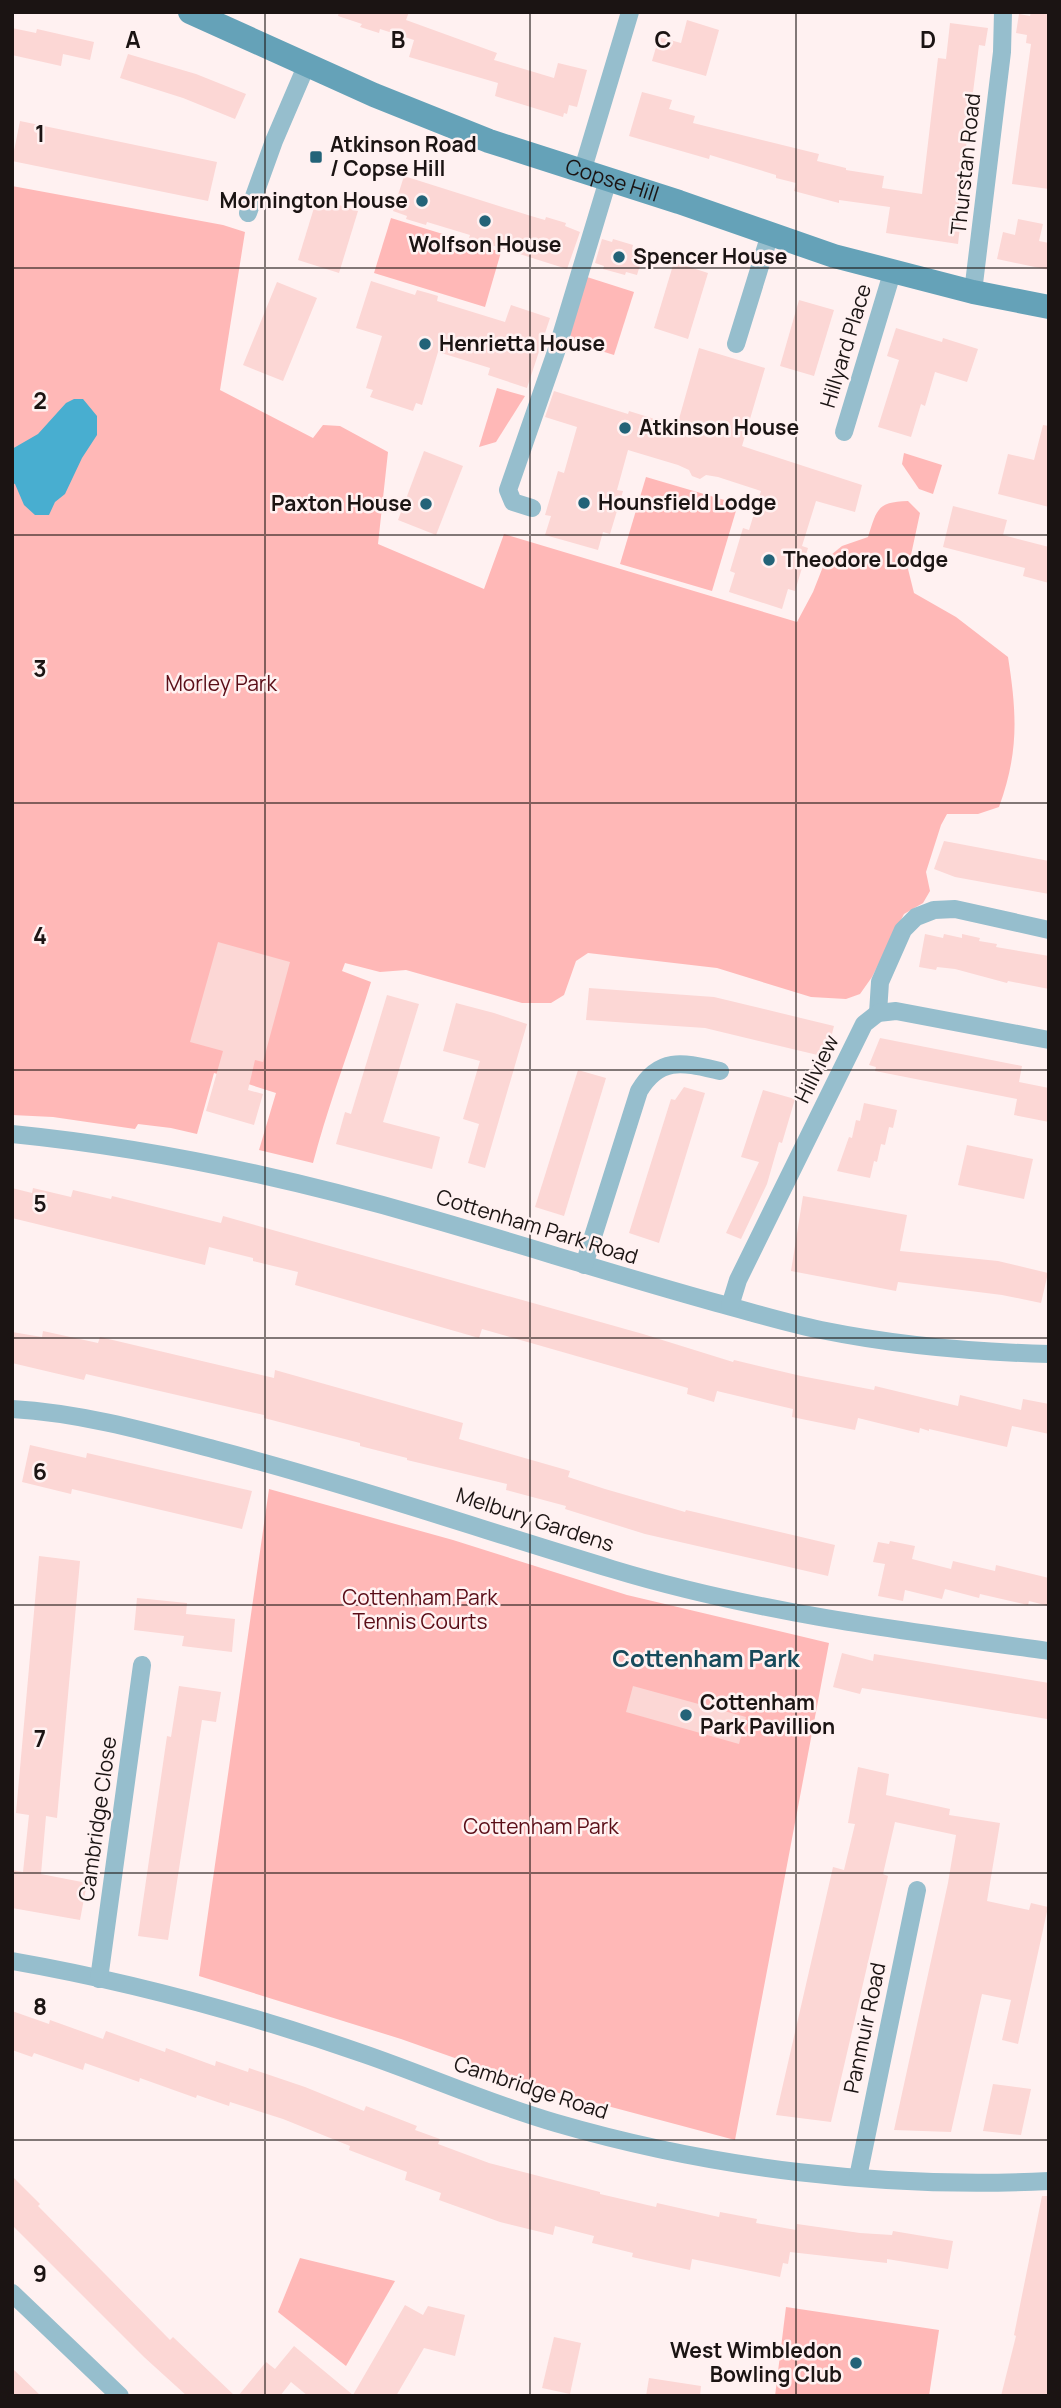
<svg xmlns="http://www.w3.org/2000/svg" width="1061" height="2408" font-family="Manrope,sans-serif">
	<style>
		.green { fill: #ffb8b7 }
		.water { fill: #48aed0 }
		.building { fill: #fcd7d5 }
		.lines { fill: none; stroke-linecap: round; stroke-linejoin: round }
		.street { stroke: #96becd; stroke-width: 18 }
		.secondary { stroke: #65a2b8; stroke-width: 24 }
		.grid { fill: none; stroke: #1b1413; stroke-width: 2; stroke-opacity: 0.55 }
		.poi-dot { fill: #236378; stroke: #fff1f1; stroke-width: 2.5 }
		.labels { text-anchor: middle; stroke-width: 5; stroke-linejoin: round; paint-order: stroke }
		.poi-label { font-size: 21px; font-weight: bold; fill: #1b1413; stroke: #fff1f1; text-anchor: start }
		.street-label { font-size: 21px; fill: #1b1413; stroke: #fff1f1 }
		.park-label { font-size: 21px; fill: #5a0d17; stroke: #fff1f1 }
		.quarter-label { font-size: 24px; font-weight: bold; fill: #174a5b; stroke: #fff1f1 }
		.grid-label { font-size: 23px; text-anchor: middle; font-weight: bold; fill: #1b1413; stroke: #fff1f1; stroke-width: 5; stroke-linejoin: round; paint-order: stroke }
	</style>
	<rect width="100%" height="100%" fill="#fff1f1"/>
	<!-- green -->
	<g class="green">
		<path d="M12,186L223,225L245,232L220,390L313,438L323,425L340,426L388,452L378,544L484,589L504,534L797,622L813,592L826,559L842,546L868,537C877,509 877,502 908,501L920,513L908,569L914,593L956,617L1008,657C1017,714 1019,752 999,807L978,814H947L941,825L926,872L930,891L923,903L904,914L872,977L860,994L846,999L811,997L717,968L588,953L576,961L564,995L551,1003H522L406,970L380,972L345,963L342,971L371,982C352,1043 329,1102 313,1163L259,1150L276,1093L214,1073L197,1134L171,1128L138,1124L135,1129L53,1117L12,1115Z"/>
		<path d="M391,218L501,252L485,307L374,273Z"/>
		<path d="M587,277L634,292L614,355L576,343L570,335Z"/>
		<path d="M497,388L525,396L496,442L479,447Z"/>
		<path d="M904,453L942,465L933,494L919,489L902,464Z"/>
		<path d="M646,477L738,504L712,591L620,564Z"/>
		<path d="M269,1489L453,1540L627,1595L829,1643L735,2140L540,2088L401,2039L199,1976Z"/>
		<path d="M300,2258L395,2281L346,2366L278,2312Z"/>
		<path d="M786,2307L939,2330L929,2396H775Z"/>
	</g>
	<!-- water -->
	<path class="water" d="M74,399H83L97,416V435L82,458L65,494L55,502L49,515H35L24,505L15,484L12,483V449L38,434L66,403Z"/>
	<!-- building -->
	<g class="building">
		<path d="M339,12H409L406,20L497,53L494,60L554,78L558,63L587,70L577,107L569,105L567,114L564,113L563,117L495,96L498,83L409,57L414,40L380,29L379,33L360,27L362,24L338,16Z"/>
		<path d="M1031,12H1049V189L1012,184L1031,44L1026,43L1027,35L1016,33L1019,14L1030,16Z"/>
		<path d="M687,20L719,30L706,76L652,61L659,37L681,43Z"/>
		<path d="M950,23L988,28L985,46L979,45L957,218H961L958,244L886,233L890,207L839,200V203L794,191L796,183L776,178V175L710,155L709,159L629,136L642,92L672,100L669,109L695,116L693,123L819,154L817,161L846,168V170L884,176L882,188L922,194L938,58L946,59Z"/>
		<path d="M12,28L36,33L37,29L94,42L90,60L63,54L61,66L12,55Z"/>
		<path d="M128,54L196,74L246,94L235,119L183,98L120,78Z"/>
		<path d="M20,121L217,162L208,201L12,161Z"/>
		<path d="M404,176L531,216L545,220L546,217L566,223L565,226L580,232L567,269L469,238L470,235L427,222L426,225L406,219L407,216L393,211Z"/>
		<path d="M317,198L358,211L339,273L298,260Z"/>
		<path d="M1018,219L1043,224L1039,241L1049,243V270L997,259L1003,232L1015,235Z"/>
		<path d="M602,239L612,242L613,239L633,245L632,249L644,252L637,275L626,272L625,275L603,269L604,266L595,263Z"/>
		<path d="M674,262L708,273L688,339L654,328Z"/>
		<path d="M371,281L415,295L417,290L428,293L438,296L437,301L505,322L511,305L550,318L527,388L488,375L490,368L438,352L422,405L416,403L413,411L370,397L373,390L366,388L382,336L356,328Z"/>
		<path d="M277,282L317,298L283,381L243,365Z"/>
		<path d="M799,300L834,310L814,376L780,366Z"/>
		<path d="M896,328L942,342L943,338L978,349L967,382L935,372L925,406L921,404L911,437L878,427L899,360L887,356Z"/>
		<path d="M699,348L765,368L742,446L862,485L855,512L816,501L802,546L808,548L795,591L788,589L782,609L729,592L735,573L730,571L743,528L749,530L761,491L718,477L706,475L700,479L692,476L689,470L678,465L628,450L617,490L623,491L610,534L603,532L598,550L545,535L551,516L545,515L558,471L564,473L577,427L545,417L554,391L628,414L629,411L677,426Z"/>
		<path d="M1043,425L1049,426V507L998,494L1008,454L1034,460Z"/>
		<path d="M424,451L463,466L436,535L398,520Z"/>
		<path d="M953,506L1007,520L1003,535L1049,547V583L1023,576L1025,568L943,547Z"/>
		<path d="M944,841L1049,861V894L955,877L934,869Z"/>
		<path d="M925,934L943,938L944,934L962,938V934L980,938L979,941L997,944L996,947L1049,956V989L1008,981L1007,983L955,969L937,967L936,970L919,967Z"/>
		<path d="M218,942L290,962L263,1062L255,1060L248,1090L263,1094L254,1125L206,1111L223,1051L190,1042Z"/>
		<path d="M589,988L714,997L834,1026L826,1057L705,1028L586,1020Z"/>
		<path d="M387,995L419,1004L383,1122L440,1137L432,1169L336,1144L345,1112L351,1114Z"/>
		<path d="M456,1003L494,1013L527,1024L485,1168L468,1163L479,1124L463,1119L480,1061L443,1051Z"/>
		<path d="M880,1038L1022,1066L1019,1082L1049,1088V1122L1014,1115L1017,1099L875,1071L876,1067L869,1065Z"/>
		<path d="M578,1070L606,1078L564,1216L535,1207Z"/>
		<path d="M684,1087L705,1093L659,1243L629,1233L671,1099L675,1100Z"/>
		<path d="M763,1090L795,1099L782,1143L779,1142L767,1184L741,1239L726,1233L759,1162L741,1157Z"/>
		<path d="M864,1103L897,1110L893,1128L889,1127L885,1145L881,1144L877,1162L874,1161L870,1178L837,1171L849,1137L852,1138L856,1120L860,1121Z"/>
		<path d="M967,1145L1033,1159L1024,1199L958,1185Z"/>
		<path d="M12,1188L32,1193L33,1188L71,1197L73,1190L111,1199L112,1196L221,1223L223,1216L643,1334L733,1362L734,1360L801,1376L874,1390L875,1386L958,1406L960,1395L1021,1410L1023,1399L1049,1404V1434L1012,1426L1007,1447L929,1429V1431L920,1428L919,1433L858,1418L855,1430L792,1417L793,1409L717,1391L714,1402L687,1394L688,1388L531,1343L482,1329L479,1338L295,1285L298,1272L253,1261V1258L209,1247L205,1265L12,1218Z"/>
		<path d="M803,1196L907,1215L900,1251L998,1261L1048,1273L1041,1303L1002,1295L898,1282L896,1291L791,1271Z"/>
		<path d="M43,1331L98,1343L100,1337L274,1378L275,1370L463,1423L459,1439L570,1471L568,1477L605,1489L685,1512L686,1510L835,1545L828,1576L645,1534L565,1509L566,1506L506,1490L507,1484L407,1460V1458L360,1446V1443L264,1418V1415L86,1374L84,1380L12,1363V1332L42,1337Z"/>
		<path d="M30,1445L86,1458L87,1453L252,1491L242,1529L72,1489L71,1494L22,1482Z"/>
		<path d="M890,1541L915,1546L912,1559L951,1569L953,1561L995,1571L996,1565L1049,1578V1606L1029,1601L1028,1605L980,1594L979,1598L945,1589L942,1599L905,1590L903,1601L878,1596L885,1564L873,1562L878,1542L889,1544Z"/>
		<path d="M39,1556L80,1561L57,1818L46,1816L41,1874L87,1883L80,1920L12,1908V1870L23,1872L29,1815L16,1813Z"/>
		<path d="M137,1598L187,1603L186,1614L235,1619L232,1652L182,1646L184,1636L134,1630Z"/>
		<path d="M842,1653L873,1661L874,1654L1049,1683L1047,1719L862,1688L860,1694L833,1687Z"/>
		<path d="M179,1686L221,1692L216,1722L202,1720L168,1940L138,1936L167,1736L171,1737Z"/>
		<path d="M633,1686L746,1717L739,1744L626,1712Z"/>
		<path d="M858,1767L889,1774L886,1795L950,1809L949,1815L1000,1823L987,1901L1029,1910L1031,1903L1048,1907L1018,2044L1002,2040L1011,2000L982,1994L951,2132L894,2130L948,1883L956,1835L895,1822L883,1874L888,1876L831,2122L776,2115L833,1867L844,1870L855,1824L848,1823Z"/>
		<path d="M12,2011L49,2024L50,2020L103,2039L106,2031L165,2052L166,2048L215,2066L216,2061L248,2072L249,2068L305,2087L364,2111L366,2106L417,2126L415,2130L440,2139L438,2144L489,2163L600,2192V2194L656,2207L657,2203L719,2217L720,2212L757,2219L756,2223L796,2230L797,2224L860,2233L892,2235L893,2231L953,2241L948,2269L887,2259V2263L790,2252L788,2264L783,2263L780,2277L692,2259L690,2270L632,2257L633,2253L592,2243L594,2236L555,2226L553,2235L500,2222L439,2200L441,2193L405,2180L407,2172L349,2150L350,2146L283,2119L230,2102L229,2106L197,2095L196,2098L140,2078L139,2082L85,2063L83,2070L34,2053L32,2057L12,2050Z"/>
		<path d="M993,2084L1031,2089L1021,2135L983,2131Z"/>
		<path d="M12,2176L40,2204L38,2206L170,2340L173,2337L235,2396H187L144,2357L12,2225Z"/>
		<path d="M1042,2196H1049V2396H1001L1016,2336L1014,2335Z"/>
		<path d="M405,2305L423,2315L428,2306L465,2315L455,2356L424,2348L396,2396H308L291,2382L280,2396H238L266,2362L275,2369L294,2346L353,2395Z"/>
		<path d="M554,2337L581,2343L570,2394L542,2388Z"/>
		<path d="M12,2368L41,2396H12Z"/>
		<path d="M649,2378L701,2386L700,2396H646Z"/>
	</g>
	<g class="lines">
		<!-- street -->
		<g class="street">
			<path d="M582,172L630,12"/>
			<path d="M248,213L274,141L307,64"/>
			<path d="M973,292L1002,52L1003,12"/>
			<path d="M736,344L770,234"/>
			<path d="M844,432L892,273"/>
			<path d="M532,508L513,502L508,490L557,349L608,180"/>
			<path d="M878,1013L880,982L903,930L916,917L934,910L955,909L1049,930"/>
			<path d="M12,1134C153,1148 290,1178 425,1217C523,1245 619,1276 717,1303C751,1312 786,1323 821,1330C895,1345 973,1352 1049,1354"/>
			<path d="M584,1265L639,1091C660,1055 685,1063 720,1071"/>
			<path d="M730,1306L738,1280L864,1024L878,1013L896,1011L1049,1040"/>
			<path d="M12,1409C82,1413 149,1432 217,1450C350,1485 480,1529 612,1569C754,1612 902,1631 1049,1651"/>
			<path d="M12,1961C132,1982 249,2014 364,2054C428,2076 490,2104 556,2123C714,2169 884,2189 1049,2181"/>
			<path d="M99,1979L142,1665"/>
			<path d="M858,2177L917,1890"/>
			<path d="M12,2293L120,2396"/>
		</g>
		<!-- secondary -->
		<path class="secondary" id="s1" d="M190,12L374,95L489,141L679,202L834,256L973,292L1049,307"/>
	</g>
	<!-- grid -->
	<path class="grid" d="M265,12V2396M530,12V2396M796,12V2396M12,268H1049M12,535H1049M12,803H1049M12,1070H1049M12,1338H1049M12,1605H1049M12,1873H1049M12,2140H1049"/>
	<!-- markers -->
	<g class="poi-dot">
		<rect x="309" y="150" width="14" height="14" rx="3.5"/>
		<circle cx="422" cy="201" r="7"/>
		<circle cx="485" cy="221" r="7"/>
		<circle cx="619" cy="257" r="7"/>
		<circle cx="425" cy="344" r="7"/>
		<circle cx="625" cy="428" r="7"/>
		<circle cx="584" cy="503" r="7"/>
		<circle cx="426" cy="504" r="7"/>
		<circle cx="769" cy="560" r="7"/>
		<circle cx="686" cy="1715" r="7"/>
		<circle cx="856" cy="2363" r="7"/>
	</g>
	<g class="labels">
		<!-- poi labels -->
		<g class="poi-label">
			<text x="330" y="152">Atkinson Road<tspan x="330" dy="24">/ Copse Hill</tspan></text>
			<text x="408" y="208" text-anchor="end">Mornington House</text>
			<text x="485" y="252" text-anchor="middle">Wolfson House</text>
			<text x="633" y="264">Spencer House</text>
			<text x="439" y="351">Henrietta House</text>
			<text x="639" y="435">Atkinson House</text>
			<text x="598" y="510">Hounsfield Lodge</text>
			<text x="412" y="511" text-anchor="end">Paxton House</text>
			<text x="783" y="567">Theodore Lodge</text>
			<text x="700" y="1710">Cottenham<tspan x="700" dy="24">Park Pavillion</tspan></text>
			<text x="842" y="2358" text-anchor="end">West Wimbledon<tspan x="842" dy="24">Bowling Club</tspan></text>
		</g>
		<!-- street labels -->
		<g class="street-label">
			<text transform="translate(966 164) rotate(-84)" y="7">Thurstan Road</text>
			<text dy="7" stroke="none"><textPath href="#s1" startOffset="455">Copse Hill</textPath></text>
			<text transform="translate(846 346) rotate(-73)" y="7">Hillyard Place</text>
			<text transform="translate(817 1069) rotate(-64)" y="7">Hillview</text>
			<text transform="translate(537 1227) rotate(17)" y="7">Cottenham Park Road</text>
			<text transform="translate(535 1520) rotate(18)" y="7">Melbury Gardens</text>
			<text transform="translate(98 1819) rotate(-82)" y="7">Cambridge Close</text>
			<text transform="translate(865 2028) rotate(-78)" y="7">Panmuir Road</text>
			<text transform="translate(531 2088) rotate(18)" y="7">Cambridge Road</text>
		</g>
		<!-- park labels -->
		<g class="park-label">
			<text x="221" y="691">Morley Park</text>
			<text x="420" y="1605">Cottenham Park<tspan x="420" dy="24">Tennis Courts</tspan></text>
			<text x="541" y="1834">Cottenham Park</text>
		</g>
		<!-- quarter labels -->
		<g class="quarter-label">
			<text x="706" y="1667">Cottenham Park</text>
		</g>
	</g>
	<g class="grid-label">
		<text x="133" y="48">A</text>
		<text x="398" y="48">B</text>
		<text x="663" y="48">C</text>
		<text x="928" y="48">D</text>
		<text x="40" y="142">1</text>
		<text x="40" y="409">2</text>
		<text x="40" y="677">3</text>
		<text x="40" y="944">4</text>
		<text x="40" y="1212">5</text>
		<text x="40" y="1480">6</text>
		<text x="40" y="1747">7</text>
		<text x="40" y="2015">8</text>
		<text x="40" y="2282">9</text>
	</g>
	<!-- border -->
	<rect width="1061" height="2408" fill="none" stroke="#1b1413" stroke-width="28"/>
</svg>
